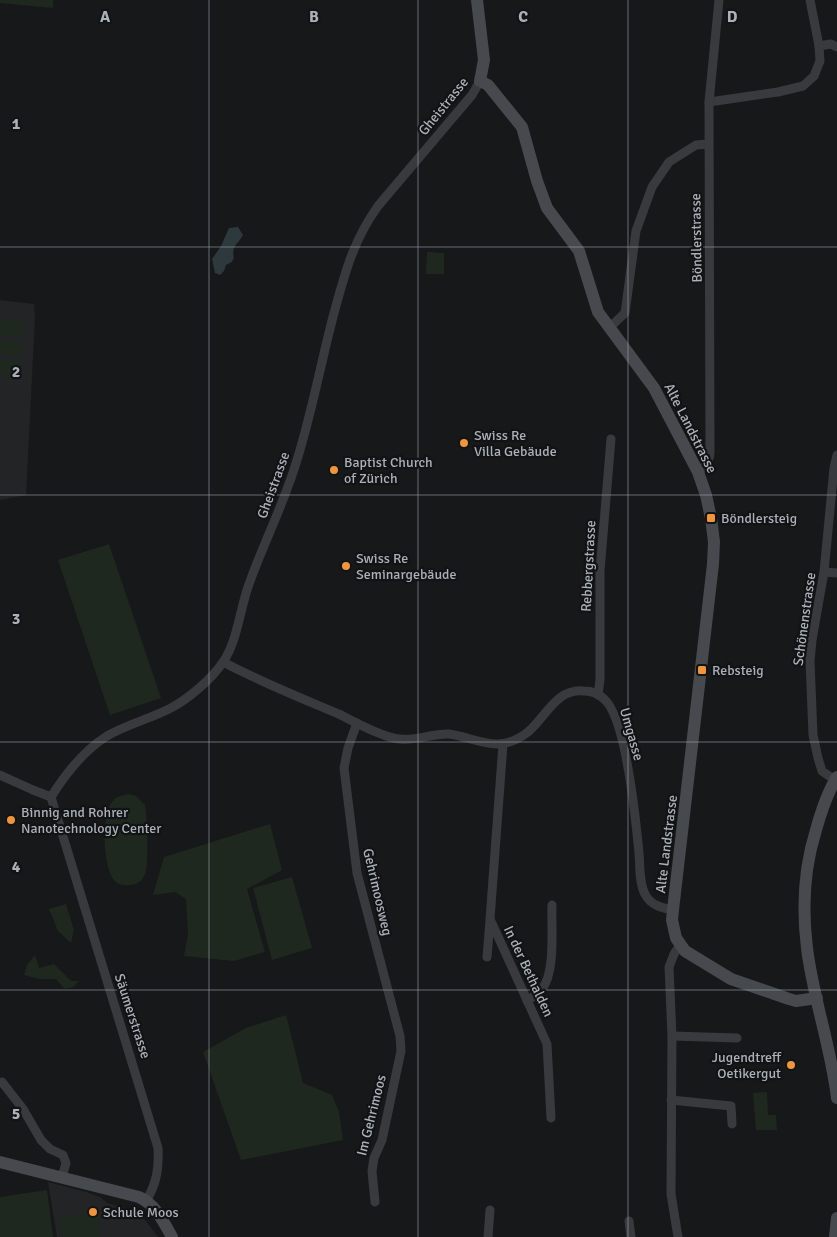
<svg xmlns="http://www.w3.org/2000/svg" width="837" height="1237" font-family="Signika,sans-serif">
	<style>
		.built { fill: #232426 }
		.green { fill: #1f281f }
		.water { fill: #2d393d }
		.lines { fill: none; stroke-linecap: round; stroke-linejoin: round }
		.street { stroke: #383a3e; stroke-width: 9 }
		.secondary { stroke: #464a4e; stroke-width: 12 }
		.grid { fill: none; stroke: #aab1b9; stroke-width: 1; stroke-opacity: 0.55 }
		.poi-dot { fill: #f09539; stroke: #121314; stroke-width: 2 }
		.labels { text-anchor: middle; stroke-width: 4.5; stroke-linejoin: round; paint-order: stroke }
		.street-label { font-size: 14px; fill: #aab1b9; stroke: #121314 }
		.poi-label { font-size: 14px; fill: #aab1b9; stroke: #121314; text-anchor: start }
		.grid-label { font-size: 16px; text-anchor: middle; font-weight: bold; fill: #aab1b9; stroke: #121314; stroke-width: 4.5; stroke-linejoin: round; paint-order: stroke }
	</style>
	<rect width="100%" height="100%" fill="#171819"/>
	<!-- built -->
	<g class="built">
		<path d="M0,300L34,304L35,317L26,495L0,500Z"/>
		<path d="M48,1182L86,1192L100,1197L107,1203L130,1209L145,1220L158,1237H57Z"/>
	</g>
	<!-- green -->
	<g class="green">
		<path d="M0,0H53V8L0,3Z"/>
		<path d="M427,252L444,253V274H426Z"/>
		<path d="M0,320L23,321L22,336L0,335Z"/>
		<path d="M0,340L22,341L21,356L0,354Z"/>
		<path d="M0,360L21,361L20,376L0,375Z"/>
		<path d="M109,544L161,698L110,715L58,560Z"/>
		<path d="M128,794L136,796L145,805C147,817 149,859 146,870C145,878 139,884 131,885C125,886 118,885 114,880C103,867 101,816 112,802C116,796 122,796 128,794Z"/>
		<path d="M270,824L282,870L247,889L265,952L234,961L184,956L188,935L186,899L175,892L153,895L164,857Z"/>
		<path d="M292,877L312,948L272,960L253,888Z"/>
		<path d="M66,904L74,930L71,943L58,931L49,909Z"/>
		<path d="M35,955L39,968L54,964L71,981H79L73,987L65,989L56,979H39L24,975L27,965Z"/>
		<path d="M286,1015L303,1083L332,1095L339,1112L343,1140L241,1160L203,1052L246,1028Z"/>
		<path d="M767,1092L768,1115H776L777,1130H756L753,1093Z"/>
		<path d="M47,1190L53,1237H0V1197Z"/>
		<path d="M96,1211L100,1237H63L60,1217Z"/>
	</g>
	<!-- water -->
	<path class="water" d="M238,227L243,235C241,239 237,243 235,246C230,255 239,260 226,265L224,271L220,275L215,273L212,259L221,246L229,228Z"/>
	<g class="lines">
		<!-- street -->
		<g class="street">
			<path d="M819,46L831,44L837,47"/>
			<path d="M709,102L778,92L803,86L814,76L820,61L819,46L810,0"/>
			<path d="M609,328L625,313L636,231L652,187L669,162L696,145L708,144"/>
			<path d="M698,472C706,466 709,462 710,453L709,102L719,0"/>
			<path d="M824,572L837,573"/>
			<path d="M223,662C261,682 301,698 341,715C356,723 384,738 400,739C417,741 433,733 449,734C465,736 481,744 497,744C509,744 519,739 528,732C546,717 556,688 584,691C591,691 599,694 604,699C626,717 636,822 639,853C640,865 639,883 645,894C650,905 662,908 673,910"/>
			<path d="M598,695L600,680V571L611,439"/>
			<path d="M357,723L348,748L344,768L357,873L400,1036L401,1051L382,1140L374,1158L372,1171L375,1202"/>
			<path d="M503,744L490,919L547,1044L551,1118"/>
			<path d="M0,775L33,790L51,797"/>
			<path d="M835,780L822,771L818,758L813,735L810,661L812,640L824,572L834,468L837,455"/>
			<path d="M51,797C66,773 83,751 107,736C126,725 149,719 169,709C187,700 212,679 223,662C237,642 240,610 248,587C263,544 284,504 297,460C312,412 321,362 334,313C345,273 353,241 378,206L472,95L480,81"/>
			<path d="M51,797L158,1148C159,1168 157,1183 146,1201"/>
			<path d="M487,957L490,920"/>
			<path d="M527,1001C532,997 539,993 542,989C556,972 551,926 552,905"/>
			<path d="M672,1036L737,1038"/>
			<path d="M2,1082L23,1109L41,1140L50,1149L63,1155L66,1163L62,1177"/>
			<path d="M671,1100L731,1106L732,1124"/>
			<path d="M629,1221L631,1237"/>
			<path d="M488,1237L490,1210"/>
			<path d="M678,1237L671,1194L672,1036L669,967L674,954L680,945"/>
		</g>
		<!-- secondary -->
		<g class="secondary">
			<path d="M477,0L484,60L480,81L488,85L522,127L537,181L547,208L579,251L598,312L654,388L698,472L706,495L711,518L714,542L713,564L673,910L672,920L676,938L685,951L731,979L789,999L796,1001L817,998"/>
			<path d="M837,777C827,793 821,812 816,830C804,868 802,908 807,948C813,998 831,1047 837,1098"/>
			<path d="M0,1162L139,1197C156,1205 163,1221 172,1237"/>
			<path d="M835,1237L837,1218"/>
		</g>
	</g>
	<!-- grid -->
	<path class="grid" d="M209,0V1237M418,0V1237M628,0V1237M0,247H837M0,495H837M0,742H837M0,990H837"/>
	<!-- markers -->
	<g class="poi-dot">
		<circle cx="464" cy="443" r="5"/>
		<circle cx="334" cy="470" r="5"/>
		<rect x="706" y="513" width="10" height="10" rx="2.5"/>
		<circle cx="346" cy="566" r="5"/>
		<rect x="697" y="665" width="10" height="10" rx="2.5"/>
		<circle cx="11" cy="820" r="5"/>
		<circle cx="791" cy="1065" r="5"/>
		<circle cx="93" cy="1212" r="5"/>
	</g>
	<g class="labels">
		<!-- street labels -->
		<g class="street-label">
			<text transform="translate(443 106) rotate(-51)" y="5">Gheistrasse</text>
			<text transform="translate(696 238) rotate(-91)" y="5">Böndlerstrasse</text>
			<text transform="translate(691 428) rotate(63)" y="5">Alte Landstrasse</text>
			<text transform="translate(273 485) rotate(-70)" y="5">Gheistrasse</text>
			<text transform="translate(588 566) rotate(-87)" y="5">Rebbergstrasse</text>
			<text transform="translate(804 619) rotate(-82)" y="5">Schönenstrasse</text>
			<text transform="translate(632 734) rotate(74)" y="5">Umgasse</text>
			<text transform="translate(666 844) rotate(-83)" y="5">Alte Landstrasse</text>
			<text transform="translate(378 892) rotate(77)" y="5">Gehrimoosweg</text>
			<text transform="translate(529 971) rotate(65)" y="5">In der Bethalden</text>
			<text transform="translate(133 1016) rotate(72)" y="5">Säumerstrasse</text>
			<text transform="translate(371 1115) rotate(-76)" y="5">Im Gehrimoos</text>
		</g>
		<!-- poi labels -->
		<g class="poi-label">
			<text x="474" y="440">Swiss Re<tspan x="474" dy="16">Villa Gebäude</tspan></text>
			<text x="344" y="467">Baptist Church<tspan x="344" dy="16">of Zürich</tspan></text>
			<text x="721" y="523">Böndlersteig</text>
			<text x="356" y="563">Swiss Re<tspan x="356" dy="16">Seminargebäude</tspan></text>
			<text x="712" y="675">Rebsteig</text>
			<text x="21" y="817">Binnig and Rohrer<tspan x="21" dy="16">Nanotechnology Center</tspan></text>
			<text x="781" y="1062" text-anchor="end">Jugendtreff<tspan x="781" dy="16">Oetikergut</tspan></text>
			<text x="103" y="1217">Schule Moos</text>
		</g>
	</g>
	<g class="grid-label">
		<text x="105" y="22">A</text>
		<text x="314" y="22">B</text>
		<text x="523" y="22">C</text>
		<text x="732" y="22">D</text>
		<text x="16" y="129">1</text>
		<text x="16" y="377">2</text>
		<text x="16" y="624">3</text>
		<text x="16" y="872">4</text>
		<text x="16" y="1119">5</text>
	</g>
</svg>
